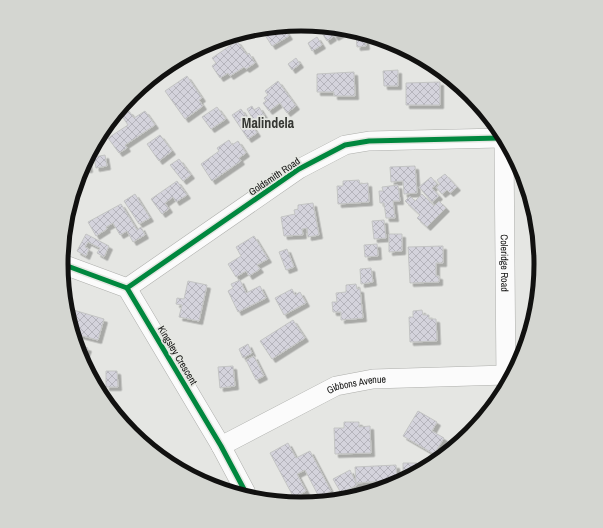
<svg xmlns="http://www.w3.org/2000/svg" width="603" height="528" font-family="'Archivo Narrow',sans-serif">
	<style>
		.building { fill: url(#building-cross-hatch); stroke: #c3c4c3; filter: url(#shadow) }
		.lines { fill: none; stroke-linecap: round; stroke-linejoin: round }
		.minor-casing { stroke: #adaeab; stroke-width: 20 }
		.minor { stroke: #fbfbfb; stroke-width: 19 }
		.cycleway-casing { stroke: #e5e7e2; stroke-width: 8 }
		.cycleway { stroke: #00873e; stroke-width: 5 }
		.labels { text-anchor: middle; stroke-width: 3.5; stroke-linejoin: round; paint-order: stroke }
		.street-label { font-size: 10px; fill: #111110; stroke: #e5e7e2 }
		.district-label { font-size: 14px; font-weight: bold; fill: #353733; stroke: #e5e7e2 }
		.rim { fill: none; stroke: #111110; stroke-width: 5 }
	</style>
	<defs>
		<pattern id="building-cross-hatch" width="8" height="8" patternUnits="userSpaceOnUse"><rect width="8" height="8" fill="#d4d3dc"/><path d="M0 0l8 8M0 8l8-8" fill="none" stroke="#b5b4bc"/></pattern>
		<filter id="shadow"><feDropShadow dx="3.5" dy="3.5" stdDeviation="0" flood-color="#0004"/></filter>
	</defs>
	<rect width="100%" height="100%" fill="#e5e6e3"/>
	<!-- building -->
	<g class="building">
		<path d="M292,26L285,30L289,36L272,46L263,32Z"/>
		<path d="M322,28L328,29L333,37L327,41L320,30Z"/>
		<path d="M330,30L341,32L342,33L335,37Z"/>
		<path d="M356,35L365,37L366,46L357,47Z"/>
		<path d="M317,37L322,45L312,51L308,43Z"/>
		<path d="M237,41L247,55L249,53L255,63L246,69L244,67L230,76L228,73L220,78L212,66L216,63L212,58Z"/>
		<path d="M296,58L300,64L292,70L288,64Z"/>
		<path d="M398,70V86H384L383,71Z"/>
		<path d="M354,72L355,96H334V92H317V74Z"/>
		<path d="M187,76L202,98L199,100L203,106L185,119L165,91Z"/>
		<path d="M278,81L296,106L287,113L280,103L269,111L263,103L266,101L264,98L268,95L265,91Z"/>
		<path d="M440,82V105H406V83Z"/>
		<path d="M252,106L254,110L259,107L264,115L254,121L247,109Z"/>
		<path d="M217,107L226,119L211,129L202,117Z"/>
		<path d="M241,109L257,133L248,139L232,115Z"/>
		<path d="M129,111L134,118L145,111L155,125L125,145L127,148L119,153L108,138L128,125L122,116Z"/>
		<path d="M160,135L172,151L159,161L147,144Z"/>
		<path d="M229,140L232,145L238,141L246,153L239,158L241,161L212,181L201,164L219,151L217,148Z"/>
		<path d="M105,155L107,166L96,168L94,157Z"/>
		<path d="M88,159L89,169H82Z"/>
		<path d="M179,159L191,175L183,181L170,165Z"/>
		<path d="M415,166L417,193L404,194L403,181L391,182L390,167Z"/>
		<path d="M445,174L457,187L450,193L447,190L442,194L436,187L440,184L437,180Z"/>
		<path d="M431,177L437,184L432,188L439,196L432,202L419,187Z"/>
		<path d="M359,180L360,184L368,183L369,202L338,204L337,186H343V181Z"/>
		<path d="M177,181L187,195L176,202L173,197L165,203L169,209L162,214L151,199Z"/>
		<path d="M398,185L400,201H393L395,218H386L384,203H380L379,191H383L382,187Z"/>
		<path d="M135,194L150,218L139,224L124,201Z"/>
		<path d="M422,194L434,206L439,201L446,208L427,227L417,218L420,215L405,201L410,196L415,201Z"/>
		<path d="M313,203L319,235L308,237L307,228L302,229L303,235L284,236L281,217L295,214L294,210L298,209V205Z"/>
		<path d="M121,204L137,230L141,227L145,235L133,242L127,231L120,235L113,223L106,227L107,229L96,236L88,222Z"/>
		<path d="M384,220L386,238L374,239L372,221Z"/>
		<path d="M86,234L109,246L104,257L97,253L100,248L88,242L85,247L89,249L86,256L77,251Z"/>
		<path d="M389,234H402V251L389,252Z"/>
		<path d="M254,236L268,259L257,265L260,269L249,276L246,271L236,277L228,264L241,256L236,247Z"/>
		<path d="M377,244L378,256L365,257L364,245Z"/>
		<path d="M443,246V263H436V276H439V282L410,283L408,247Z"/>
		<path d="M287,249L294,267L286,270L279,252Z"/>
		<path d="M371,268L373,282L361,284L360,269Z"/>
		<path d="M240,280L246,293L260,286L266,298L238,312L228,291L233,288L231,284Z"/>
		<path d="M188,281L207,285L199,321L179,317L182,305L176,304L177,298L184,299Z"/>
		<path d="M356,284L357,289H360L363,318L341,320V312H333L332,302H337L336,293L346,292V285Z"/>
		<path d="M292,289L295,295L300,292L306,303L284,315L275,298Z"/>
		<path d="M70,309L104,319L98,340L75,334Z"/>
		<path d="M422,310L423,315H429V319H436L437,341L410,342L409,317H413V311Z"/>
		<path d="M293,320L305,338L272,359L260,341Z"/>
		<path d="M77,344L88,348L83,361L80,356Z"/>
		<path d="M248,344L252,353L243,358L239,349Z"/>
		<path d="M254,356L264,376L256,380L246,360Z"/>
		<path d="M233,366L235,386L220,388L218,367Z"/>
		<path d="M106,371H117L118,387H106Z"/>
		<path d="M418,411L437,422L432,431L444,438L434,454L403,436Z"/>
		<path d="M344,422H359V427L370,426L371,453L335,454L334,428H344Z"/>
		<path d="M288,443L296,458L310,451L331,491L319,497L305,470L297,474L306,491L294,498L270,453Z"/>
		<path d="M403,463H417L418,469L403,478Z"/>
		<path d="M396,465L397,480L356,483L355,467Z"/>
		<path d="M350,470L357,485L341,493L333,479Z"/>
	</g>
	<g class="lines">
		<!-- minor casing -->
		<g class="minor-casing">
			<g id="minor">
				<path id="s1" d="M504,144L506,382"/>
				<path d="M62,264L127,288L221,446L246,493"/>
				<path d="M127,288L299,169L345,145L369,141L500,138"/>
				<path id="s2" d="M221,446L336,386L373,379L506,375"/>
			</g>
		</g>
		<!-- minor -->
		<use href="#minor" class="minor"/>
		<!-- cycleway casing -->
		<g class="cycleway-casing">
			<g id="cycleway">
				<path d="M62,264L127,288L221,446L246,493"/>
				<path d="M127,288L299,169L345,145L369,141L500,138"/>
			</g>
		</g>
		<!-- cycleway -->
		<use href="#cycleway" class="cycleway"/>
	</g>
	<g class="labels">
		<!-- street labels -->
		<g class="street-label">
			<text transform="translate(274 176) rotate(-34)" y="4">Goldsmith Road</text>
			<text dy="4" stroke="none"><textPath href="#s1" startOffset="119">Coleridge Road</textPath></text>
			<text transform="translate(178 355) rotate(59)" y="4">Kingsley Crescent</text>
			<text dy="4" stroke="none"><textPath href="#s2" startOffset="150">Gibbons Avenue</textPath></text>
		</g>
		<!-- district labels -->
		<g class="district-label">
			<text x="268" y="128">Malindela</text>
		</g>
	</g>
	<!-- crop -->
	<path d="M0 0H603V528H0ZM68 264a233 233 0 1 1 466 0a233 233 0 1 1-466 0Z" fill="#d4d6d1" fill-rule="evenodd"/>
	<path class="rim" d="M68 264a233 233 0 1 1 466 0a233 233 0 1 1-466 0Z"/>
</svg>
